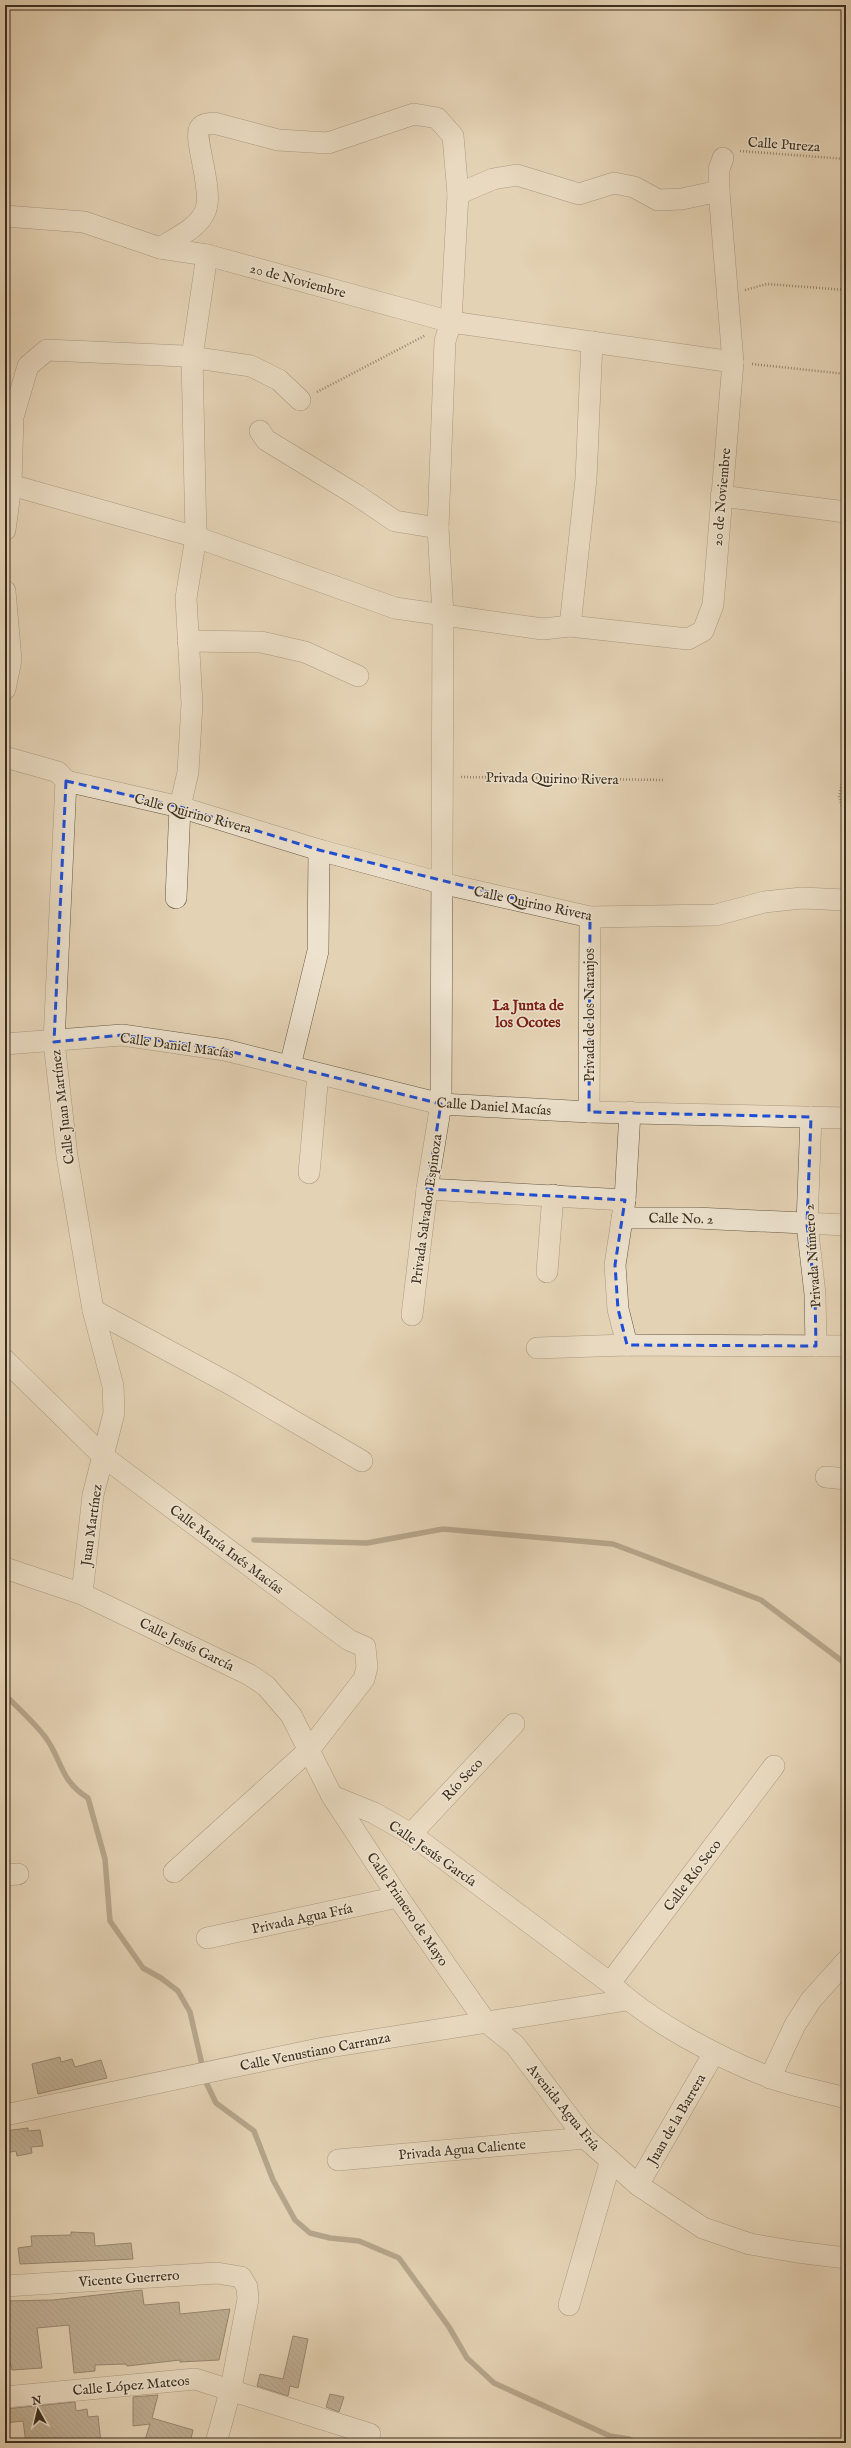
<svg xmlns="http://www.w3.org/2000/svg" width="851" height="2448" font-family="'IM FELL English',serif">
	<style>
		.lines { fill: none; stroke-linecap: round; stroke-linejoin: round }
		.stream { stroke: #7f705a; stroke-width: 5.5 }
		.building { fill: url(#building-back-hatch); stroke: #3c2f1f }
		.street-casing { stroke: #665844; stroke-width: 22 }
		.path { stroke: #3c2f1f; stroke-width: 2.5; stroke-dasharray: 1 2; stroke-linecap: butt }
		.street { stroke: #ede2ce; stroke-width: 21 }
		.marked { fill: none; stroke: #1d4ed8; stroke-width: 3; stroke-dasharray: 8 5; stroke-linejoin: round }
		.labels { text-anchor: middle; stroke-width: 3; stroke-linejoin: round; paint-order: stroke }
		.street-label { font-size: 14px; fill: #3c2f1f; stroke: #ede2ce }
		.neighbourhood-label { font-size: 15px; font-weight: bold; fill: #7a1f14; stroke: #ede2ce }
	</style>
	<defs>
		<pattern id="building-back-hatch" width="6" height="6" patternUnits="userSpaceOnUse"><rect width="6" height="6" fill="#93846c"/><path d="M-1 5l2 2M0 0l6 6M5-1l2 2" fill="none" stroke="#796c58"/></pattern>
	</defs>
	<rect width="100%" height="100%" fill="#e4d2b4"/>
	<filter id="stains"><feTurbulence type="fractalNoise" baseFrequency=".005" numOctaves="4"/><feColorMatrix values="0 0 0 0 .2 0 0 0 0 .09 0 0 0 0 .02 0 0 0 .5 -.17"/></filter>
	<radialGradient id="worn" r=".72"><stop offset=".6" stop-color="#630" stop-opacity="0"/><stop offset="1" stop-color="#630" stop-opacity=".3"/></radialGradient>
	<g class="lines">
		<!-- stream -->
		<g class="stream">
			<path d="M254,1540L367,1543L443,1529L613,1544L761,1600L846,1664"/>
			<path d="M5,1695C19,1709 34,1722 46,1738C63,1762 59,1779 88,1798L105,1859L110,1921L143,1968L161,1978L178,1991L190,2012L203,2069"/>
			<path d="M204,2078L216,2103L254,2131L273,2180L295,2220L310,2233L330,2238L359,2241L399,2258L449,2327L467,2358L494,2383L610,2436L629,2439L636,2443"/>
		</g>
	</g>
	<!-- building -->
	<g class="building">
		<path d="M60,2057L61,2062L72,2059L75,2067L101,2060L107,2078L38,2094L32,2064Z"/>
		<path d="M28,2128V2131L40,2130L43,2146L31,2147L32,2153L17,2156L16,2151L5,2153V2131Z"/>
		<path d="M71,2232L94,2233L95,2246L131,2243L133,2259L20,2264L18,2248L32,2246L31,2236L71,2235Z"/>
		<path d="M142,2290L144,2305L179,2302L180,2314L230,2309L219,2360L180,2362V2360L127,2366L126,2364L95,2365V2371L74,2373L69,2325L37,2328L42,2368L12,2370L11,2365L5,2366V2301L53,2300Z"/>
		<path d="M293,2336L308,2339L298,2388L290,2386L288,2396L257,2386L260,2374L283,2379Z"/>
		<path d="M330,2394L344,2397L339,2412L326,2407Z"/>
		<path d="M158,2395L152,2418L193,2430L190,2443H144L150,2424L133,2426V2397Z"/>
		<path d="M75,2402L76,2411L87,2409L88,2417L98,2416L101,2443H26L23,2421L5,2423V2409Z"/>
	</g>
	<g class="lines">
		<!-- street casing -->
		<g class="street-casing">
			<g id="street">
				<path d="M458,194L493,179L517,175L579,194L614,183L634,187L658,200L682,199L719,191"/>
				<path d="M5,216L84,222L160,248L207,255L451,322L733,362"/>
				<path d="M160,248C175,238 200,228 206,209C213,188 193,138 200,128C203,123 210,124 214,123L278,140L328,143L414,114L437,118L453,136L458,194L451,322L445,341L438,528L443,614L441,1104L427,1189L412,1315"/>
				<path d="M260,431L266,440L358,496L395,521L438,528"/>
				<path d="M5,480L11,485L196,537L395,608L543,629L570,626L688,639L703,631L713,605L733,362L719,191V169L723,158"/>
				<path d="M721,496L846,512"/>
				<path d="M5,530L11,485L13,417L28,366L47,350L184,356L251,366L279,380L300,400"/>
				<path d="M5,591L11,660L5,689"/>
				<path d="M570,626L586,479L592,342"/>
				<path d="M188,641L261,642L305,652L358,676"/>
				<path d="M5,757L58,772L66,781L54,1042L67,1156L93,1310L113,1386L114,1413L93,1495L82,1594"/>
				<path d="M66,781L180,807L319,850L441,883L590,917L716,915L764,902L802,898L846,900"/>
				<path d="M176,898L180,807L188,772L192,704L186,598L196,537L192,357L207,255"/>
				<path d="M5,1044L122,1035L225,1050L441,1104L589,1112L846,1118"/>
				<path d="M290,1066L318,951L319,850"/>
				<path d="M589,1112L590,917"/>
				<path d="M811,1117L807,1224L815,1294L816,1346"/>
				<path d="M309,1173L318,1074"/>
				<path d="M427,1189L625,1200"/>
				<path d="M622,1218H696L846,1225"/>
				<path d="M547,1272L553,1195"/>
				<path d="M93,1310L232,1385L362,1461"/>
				<path d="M627,1345L618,1309L615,1265L625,1200L630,1112"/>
				<path d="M537,1348L627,1345L846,1346"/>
				<path d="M5,1360L104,1457L349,1640L365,1647L367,1667L364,1679L309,1750L174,1872"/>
				<path d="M826,1477L846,1479"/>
				<path d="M5,1568L82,1594L250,1675L266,1686L291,1715L332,1796L398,1897L485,2021L515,2045L585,2138L638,2185L703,2228L750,2244L797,2252L846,2258"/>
				<path d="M332,1796L374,1813L411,1834L610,1983C647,2020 721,2059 769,2077C794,2087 821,2091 846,2098"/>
				<path d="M411,1834L514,1724"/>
				<path d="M5,1875L18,1874"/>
				<path d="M207,1938L398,1897"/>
				<path d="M610,1983L774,1766"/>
				<path d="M770,2078L795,2025L811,2000L846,1961"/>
				<path d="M5,2115L323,2048L627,2000"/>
				<path d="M338,2160L585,2138"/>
				<path d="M638,2185L714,2053"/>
				<path d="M5,2286L217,2273L241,2277L247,2287L248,2299L231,2388L216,2443"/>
				<path d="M569,2305L610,2163"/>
				<path d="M5,2397L195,2379L370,2434"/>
			</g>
		</g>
		<!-- path -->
		<g class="path">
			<path d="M740,151L846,159"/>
			<path d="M745,290L767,284L846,290"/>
			<path d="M752,364L846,374"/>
			<path d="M317,392L426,335"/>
			<path d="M846,767L839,796L846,822"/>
			<path d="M461,777L663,780"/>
		</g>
		<!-- street -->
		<use href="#street" class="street"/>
	</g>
	<!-- marked area -->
	<path d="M0 0H851V2448H0ZM66,781L180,807L319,850L590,917L589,1112L811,1117L807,1224L815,1294L816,1346L627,1345L618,1309L615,1265L625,1200L427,1189L441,1104L225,1050L122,1035L54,1042Z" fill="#e4d2b4" fill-opacity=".55" fill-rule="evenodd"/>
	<path class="marked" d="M66,781L180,807L319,850L590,917L589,1112L811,1117L807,1224L815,1294L816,1346L627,1345L618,1309L615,1265L625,1200L427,1189L441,1104L225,1050L122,1035L54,1042Z"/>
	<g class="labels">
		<!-- street labels -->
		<g class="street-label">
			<text transform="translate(784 144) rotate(4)" y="5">Calle Pureza</text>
			<text transform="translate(298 280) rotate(15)" y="5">20 de Noviembre</text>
			<text transform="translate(721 497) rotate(-85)" y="5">20 de Noviembre</text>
			<text transform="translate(552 778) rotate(1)" y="5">Privada Quirino Rivera</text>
			<text transform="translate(193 813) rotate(15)" y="5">Calle Quirino Rivera</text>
			<text transform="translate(533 903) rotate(12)" y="5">Calle Quirino Rivera</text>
			<text transform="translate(589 1015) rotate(-90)" y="5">Privada de los Naranjos</text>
			<text transform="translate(177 1045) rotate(8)" y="5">Calle Daniel Macías</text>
			<text transform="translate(494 1106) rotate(4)" y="5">Calle Daniel Macías</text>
			<text transform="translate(62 1107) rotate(-97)" y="5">Calle Juan Martínez</text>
			<text transform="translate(426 1209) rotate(-82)" y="5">Privada Salvador Espinoza</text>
			<text transform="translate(681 1218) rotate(1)" y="5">Calle No. 2</text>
			<text transform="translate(812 1256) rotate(-94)" y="5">Privada Número 2</text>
			<text transform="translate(91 1525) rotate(-82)" y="5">Juan Martínez</text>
			<text transform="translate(227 1549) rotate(37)" y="5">Calle María Inés Macías</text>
			<text transform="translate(187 1644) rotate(26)" y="5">Calle Jesús García</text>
			<text transform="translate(462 1779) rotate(-47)" y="5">Río Seco</text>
			<text transform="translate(433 1853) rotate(35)" y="5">Calle Jesús García</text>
			<text transform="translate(692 1875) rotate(-53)" y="5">Calle Río Seco</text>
			<text transform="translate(408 1909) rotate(56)" y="5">Calle Primero de Mayo</text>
			<text transform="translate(302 1918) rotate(-12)" y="5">Privada Agua Fría</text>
			<text transform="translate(315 2051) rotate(-11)" y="5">Calle Venustiano Carranza</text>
			<text transform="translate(564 2107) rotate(51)" y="5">Avenida Agua Fría</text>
			<text transform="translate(676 2119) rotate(-60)" y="5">Juan de la Barrera</text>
			<text transform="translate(462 2149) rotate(-5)" y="5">Privada Agua Caliente</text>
			<text transform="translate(129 2278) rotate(-4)" y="5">Vicente Guerrero</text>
			<text transform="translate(131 2385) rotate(-5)" y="5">Calle López Mateos</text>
		</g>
		<!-- neighbourhood labels -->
		<g class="neighbourhood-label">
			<text x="528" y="1010">La Junta de<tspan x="528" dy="17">los Ocotes</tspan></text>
		</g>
	</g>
	<!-- margin -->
	<rect width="851" height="2448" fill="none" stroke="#e4d2b4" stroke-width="20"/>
	<rect x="6" y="6" width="839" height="2436" fill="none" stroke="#3c2f1f" stroke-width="2"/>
	<rect x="10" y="10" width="831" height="2428" fill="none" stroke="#3c2f1f"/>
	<!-- north arrow -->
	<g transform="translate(38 2410) rotate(352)" stroke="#ede2ce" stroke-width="3" paint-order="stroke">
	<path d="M0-3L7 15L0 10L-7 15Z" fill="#3c2f1f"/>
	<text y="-6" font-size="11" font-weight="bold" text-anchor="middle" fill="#3c2f1f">N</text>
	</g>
	<rect width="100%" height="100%" filter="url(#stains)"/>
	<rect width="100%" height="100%" fill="url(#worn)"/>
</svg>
